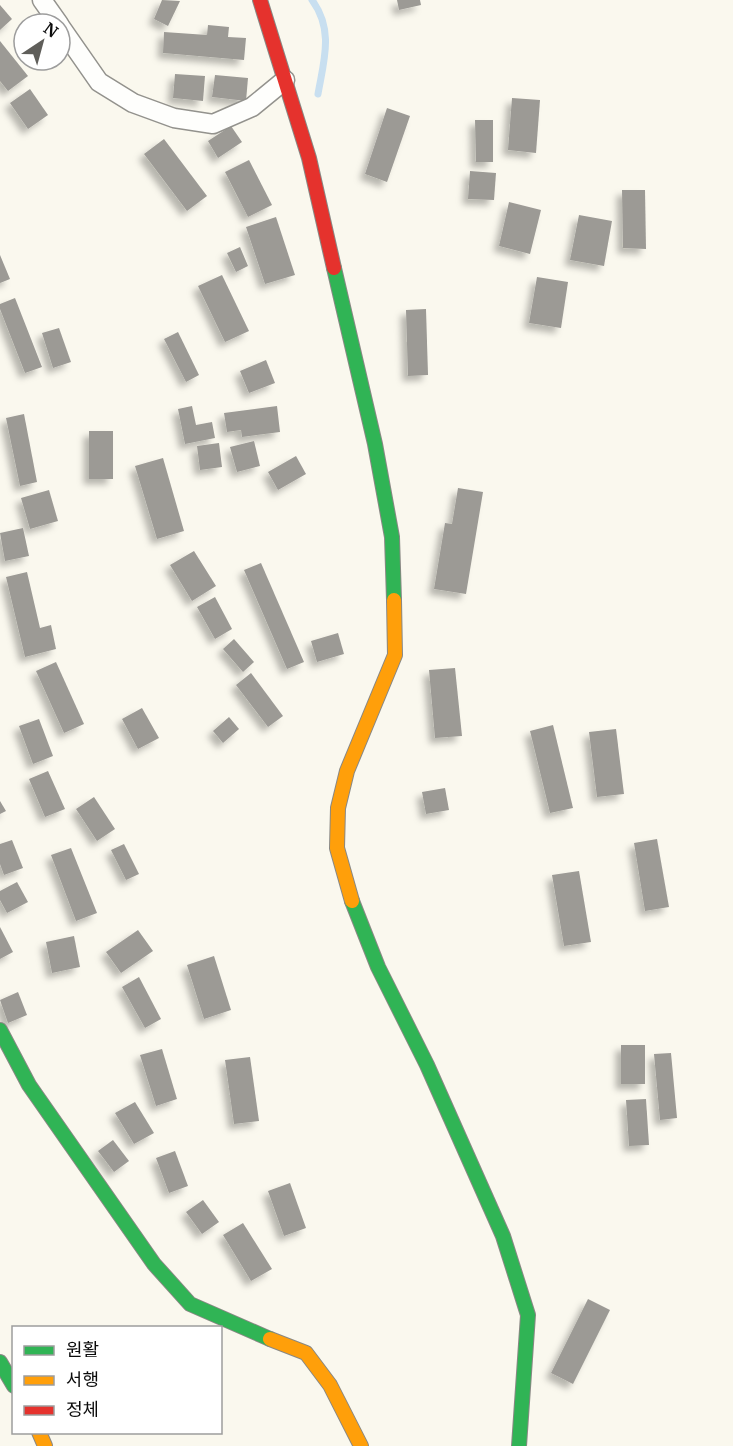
<svg xmlns="http://www.w3.org/2000/svg" width="733" height="1446" font-family="Merriweather,'Noto Sans KR',serif">
	<style>
		.lines { fill: none; stroke-linecap: round; stroke-linejoin: round }
		.stream { stroke: #c8dff0; stroke-width: 7 }
		.building { fill: #9c9a95; filter: url(#shadow) }
		.street-casing { stroke: #93928d; stroke-width: 21 }
		.fast-casing { stroke: #898884; stroke-width: 16 }
		.slow-casing { stroke: #898884; stroke-width: 16 }
		.jam-casing { stroke: #898884; stroke-width: 16 }
		.street { stroke: #fefefc; stroke-width: 18 }
		.fast { stroke: #30b455; stroke-width: 14 }
		.slow { stroke: #ff9f0a; stroke-width: 14 }
		.jam { stroke: #e5322d; stroke-width: 14 }
	</style>
	<defs>
		<filter id="shadow"><feDropShadow dx="-5.5" dy="5.5" stdDeviation="3" flood-color="#0004"/></filter>
	</defs>
	<rect width="100%" height="100%" fill="#faf8ee"/>
	<g class="lines">
		<!-- stream -->
		<path class="stream" d="M312,0C334,30 324,60 318,94"/>
	</g>
	<!-- building -->
	<g class="building">
		<path d="M162,0L180,1L168,26L154,19Z"/>
		<path d="M397,0H420L421,5L399,10Z"/>
		<path d="M0,5L12,19L0,30Z"/>
		<path d="M208,25L229,27L228,37L246,38L244,60L163,53L164,32L207,35Z"/>
		<path d="M0,41L28,76L8,91L0,81Z"/>
		<path d="M175,74L205,76L203,101L173,98Z"/>
		<path d="M215,75L248,78L246,101L212,97Z"/>
		<path d="M30,89L48,115L28,129L10,103Z"/>
		<path d="M512,98L540,100L536,153L508,150Z"/>
		<path d="M387,108L410,116L387,182L365,174Z"/>
		<path d="M475,120H493V162H476Z"/>
		<path d="M231,126L242,142L218,158L208,141Z"/>
		<path d="M164,139L207,196L187,211L144,154Z"/>
		<path d="M249,160L272,205L248,217L225,172Z"/>
		<path d="M470,171L496,173L494,200L468,199Z"/>
		<path d="M622,190H645L646,249L623,248Z"/>
		<path d="M509,202L541,210L530,254L499,246Z"/>
		<path d="M579,215L612,221L604,266L570,260Z"/>
		<path d="M276,217L295,275L265,284L246,227Z"/>
		<path d="M240,247L248,266L236,272L227,253Z"/>
		<path d="M0,255L10,279L0,283Z"/>
		<path d="M222,275L249,331L225,342L198,286Z"/>
		<path d="M537,277L568,282L561,328L529,323Z"/>
		<path d="M15,298L42,367L25,373L0,309V304Z"/>
		<path d="M426,309L428,375L408,376L406,310Z"/>
		<path d="M59,328L71,362L53,368L42,333Z"/>
		<path d="M178,332L199,375L186,382L164,339Z"/>
		<path d="M266,360L275,383L249,393L240,371Z"/>
		<path d="M192,406L196,425L212,422L215,438L185,444L178,409Z"/>
		<path d="M277,406L280,432L242,437L241,430L227,432L224,413Z"/>
		<path d="M24,414L37,482L20,486L6,418Z"/>
		<rect x="89" y="431" width="24" height="48"/>
		<path d="M254,441L260,466L237,472L230,447Z"/>
		<path d="M219,443L222,467L200,470L197,446Z"/>
		<path d="M296,456L306,474L278,490L268,472Z"/>
		<path d="M163,458L184,531L157,539L135,466Z"/>
		<path d="M458,488L483,492L466,594L434,589L445,523L452,524Z"/>
		<path d="M49,490L58,521L30,529L21,498Z"/>
		<path d="M23,528L29,556L5,561L0,533Z"/>
		<path d="M194,551L216,586L192,601L170,565Z"/>
		<path d="M261,563L304,662L287,669L244,570Z"/>
		<path d="M27,572L40,628L51,625L56,649L25,657L6,577Z"/>
		<path d="M215,597L232,629L215,639L197,607Z"/>
		<path d="M338,633L344,654L317,662L311,641Z"/>
		<path d="M234,639L254,662L243,672L223,649Z"/>
		<path d="M56,662L84,724L64,733L36,671Z"/>
		<path d="M455,668L462,736L435,738L429,670Z"/>
		<path d="M251,673L283,716L268,727L236,685Z"/>
		<path d="M142,708L159,738L138,749L122,719Z"/>
		<path d="M229,717L239,729L223,743L213,731Z"/>
		<path d="M39,719L53,756L33,764L19,726Z"/>
		<path d="M553,725L573,808L550,813L530,731Z"/>
		<path d="M616,729L624,794L597,797L589,732Z"/>
		<path d="M48,771L65,809L45,817L29,779Z"/>
		<path d="M445,788L449,810L426,814L422,792Z"/>
		<path d="M94,797L115,829L97,841L76,809Z"/>
		<path d="M0,801L6,811L0,814Z"/>
		<path d="M657,839L669,907L645,911L634,843Z"/>
		<path d="M12,840L23,868L4,875L0,864V844Z"/>
		<path d="M124,844L139,874L126,880L111,850Z"/>
		<path d="M71,848L97,913L76,921L51,855Z"/>
		<path d="M579,871L591,942L564,946L552,875Z"/>
		<path d="M17,882L28,902L7,913L0,900V891Z"/>
		<path d="M0,927L13,952L0,959Z"/>
		<path d="M138,930L153,951L121,973L106,952Z"/>
		<path d="M74,936L80,967L52,973L46,942Z"/>
		<path d="M214,956L231,1010L204,1019L187,965Z"/>
		<path d="M139,977L161,1019L145,1028L122,987Z"/>
		<path d="M18,992L27,1015L8,1023L0,1000Z"/>
		<rect x="621" y="1045" width="24" height="39"/>
		<path d="M162,1049L177,1099L156,1106L140,1055Z"/>
		<path d="M671,1053L677,1118L660,1120L654,1054Z"/>
		<path d="M250,1057L259,1121L234,1124L225,1060Z"/>
		<path d="M646,1099L649,1145L629,1146L626,1100Z"/>
		<path d="M135,1102L154,1133L134,1144L115,1113Z"/>
		<path d="M113,1140L129,1161L114,1172L98,1151Z"/>
		<path d="M175,1151L188,1186L169,1193L156,1158Z"/>
		<path d="M290,1183L306,1228L284,1236L268,1191Z"/>
		<path d="M203,1200L219,1222L202,1234L186,1212Z"/>
		<path d="M243,1223L272,1269L251,1281L223,1235Z"/>
		<path d="M588,1299L610,1310L573,1384L551,1373Z"/>
	</g>
	<g class="lines">
		<!-- street casing -->
		<g class="street-casing">
			<g id="street">
				<path d="M42,0L59,24"/>
				<path d="M60,26L99,82L133,103L174,118L213,124L252,107L285,80"/>
			</g>
		</g>
		<!-- fast casing -->
		<g class="fast-casing">
			<g id="fast">
				<path d="M334,268L375,444L392,537L394,600"/>
				<path d="M352,901L378,967L427,1065L503,1236L528,1315L519,1446"/>
				<path d="M0,1030L29,1085L154,1264L190,1304L270,1339"/>
				<path d="M0,1362L14,1386"/>
			</g>
		</g>
		<!-- slow casing -->
		<g class="slow-casing">
			<g id="slow">
				<path d="M352,901L337,848L338,808L347,771L395,655L394,600"/>
				<path d="M270,1339L306,1353L330,1385L361,1446"/>
				<path d="M39,1432L45,1446"/>
			</g>
		</g>
		<!-- jam casing -->
		<g class="jam-casing">
			<path id="jam" d="M260,0L309,158L334,268"/>
		</g>
		<!-- street -->
		<use href="#street" class="street"/>
		<!-- fast -->
		<use href="#fast" class="fast"/>
		<!-- slow -->
		<use href="#slow" class="slow"/>
		<!-- jam -->
		<use href="#jam" class="jam"/>
	</g>
	<!-- legend -->
	<rect x="12" y="1326" width="210" height="108" fill="#ffffff" stroke="#9d9d9d" stroke-width="1.5"/>
	<rect x="24" y="1346" width="30" height="9" fill="#30b455" stroke="#9d9d9d" stroke-width="1.5"/>
	<text x="66" y="1356" font-size="18" fill="#0b0b0b">원활</text>
	<rect x="24" y="1376" width="30" height="9" fill="#ff9f0a" stroke="#9d9d9d" stroke-width="1.5"/>
	<text x="66" y="1386" font-size="18" fill="#0b0b0b">서행</text>
	<rect x="24" y="1406" width="30" height="9" fill="#e5322d" stroke="#9d9d9d" stroke-width="1.5"/>
	<text x="66" y="1416" font-size="18" fill="#0b0b0b">정체</text>
	<!-- north arrow -->
	<g transform="translate(42 42) rotate(36)"><circle r="28" fill="#ffffff" stroke="#9d9d9d" stroke-width="1.5"/>
	<path d="M0-4.5L10 22L0 15L-10 22Z" fill="#5f5e5a"/>
	<text y="-9" font-size="16" font-weight="bold" text-anchor="middle" fill="#0b0b0b">N</text>
	</g>
</svg>
